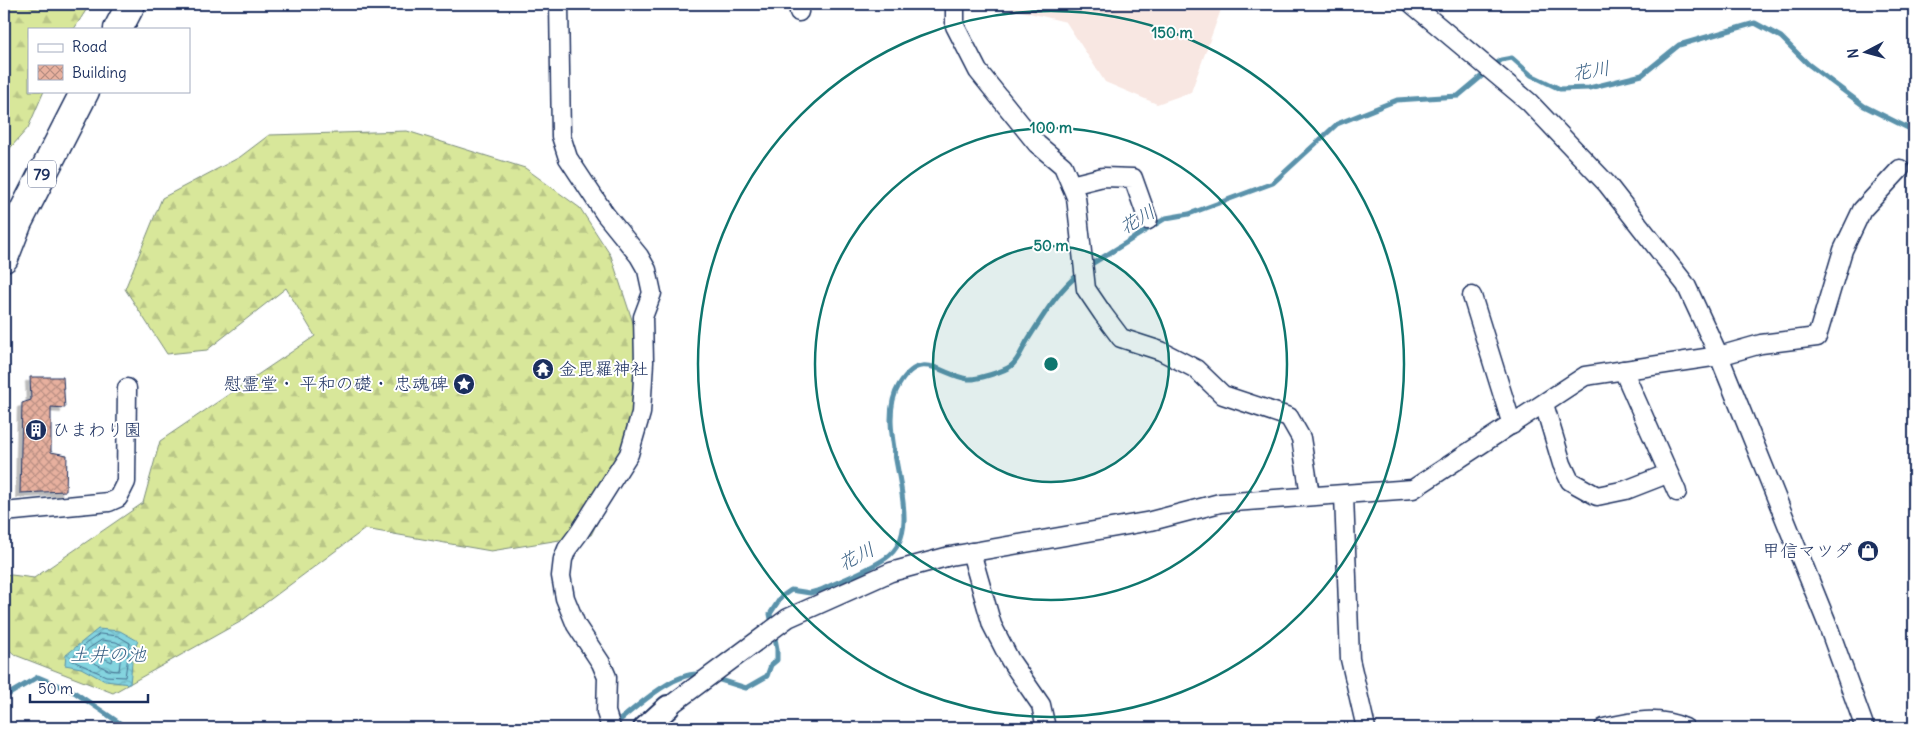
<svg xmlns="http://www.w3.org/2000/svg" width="1918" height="732" font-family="Delius,'Klee One',sans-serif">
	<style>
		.built { fill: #f8e7e2 }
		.forest { fill: url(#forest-firs); stroke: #7a8b7c }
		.water { fill: url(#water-waves); stroke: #5a92ab }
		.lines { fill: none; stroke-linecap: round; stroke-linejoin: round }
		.shore { stroke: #457192; stroke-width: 1 }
		.stream { stroke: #5a92ab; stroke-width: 5 }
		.building { fill: url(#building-cross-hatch); stroke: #1b2f5e; filter: url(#shadow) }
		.minor-casing { stroke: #1b2f5e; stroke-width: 21 }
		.tertiary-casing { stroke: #1b2f5e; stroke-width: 26 }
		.primary-casing { stroke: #1b2f5e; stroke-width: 31 }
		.minor { stroke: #fff; stroke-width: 18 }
		.tertiary { stroke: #fff; stroke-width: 22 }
		.primary { stroke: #fff; stroke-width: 28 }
		.ring { fill: none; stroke: #0f766e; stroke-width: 2.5 }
		.labels { text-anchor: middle; stroke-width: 4; stroke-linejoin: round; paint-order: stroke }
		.shield { fill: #fff; stroke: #5f6d8e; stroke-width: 1 }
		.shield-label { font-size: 16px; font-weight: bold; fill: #1b2f5e }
		.poi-label { font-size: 18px; fill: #1b2f5e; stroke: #fff; text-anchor: start }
		.water-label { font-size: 19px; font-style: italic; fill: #3a6185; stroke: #fff }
		.centre { fill: #0f766e; stroke: #fff; stroke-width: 2.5 }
		.ring-label { font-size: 15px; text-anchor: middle; font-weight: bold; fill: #0f766e; stroke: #fff; stroke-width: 4; stroke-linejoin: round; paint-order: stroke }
	</style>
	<defs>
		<pattern id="forest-firs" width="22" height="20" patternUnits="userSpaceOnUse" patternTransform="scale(1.25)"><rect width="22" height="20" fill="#d8e79a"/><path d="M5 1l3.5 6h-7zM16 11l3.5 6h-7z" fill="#b9c687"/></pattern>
		<pattern id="water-waves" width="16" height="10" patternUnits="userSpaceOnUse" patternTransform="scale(1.25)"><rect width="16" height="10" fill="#84d4df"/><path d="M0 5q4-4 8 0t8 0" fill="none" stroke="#71b6c2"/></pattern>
		<pattern id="building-cross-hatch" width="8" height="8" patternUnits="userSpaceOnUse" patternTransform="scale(1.25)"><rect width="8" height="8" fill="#e7b09e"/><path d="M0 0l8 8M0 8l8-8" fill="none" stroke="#ba9084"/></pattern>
		<filter id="shadow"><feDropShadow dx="-4.5" dy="4.5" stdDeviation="0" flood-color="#0004"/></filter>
	</defs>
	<rect width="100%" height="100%" fill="#fff"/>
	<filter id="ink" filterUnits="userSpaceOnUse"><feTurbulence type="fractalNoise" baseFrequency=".02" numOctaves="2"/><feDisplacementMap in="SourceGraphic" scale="10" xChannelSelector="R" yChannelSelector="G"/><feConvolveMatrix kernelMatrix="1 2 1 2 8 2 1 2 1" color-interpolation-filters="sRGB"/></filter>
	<g filter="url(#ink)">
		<!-- built -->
		<path class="built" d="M993,4H1223L1191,92L1157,104L1105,82L1066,22Z"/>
		<!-- forest -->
		<g class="forest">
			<path d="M4,4H90L74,29H29V91H44L28,128L4,155Z"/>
			<path d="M407,131L525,168L580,208L611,256L640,344L643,432L591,535L491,551L365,529L240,622L113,693L15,655L4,645V574L34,578L143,503L160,441L315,336L286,288L207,350L167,354L125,289L162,198L240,157L269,135Z"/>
		</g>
		<!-- water -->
		<path class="water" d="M98,629L120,631L138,641L133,652L130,684L105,681L81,668L65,665L66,655Z"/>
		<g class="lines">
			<!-- shore -->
			<g class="shore">
				<path d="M100,634L118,636L130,643L125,677L106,676L71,660L84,645Z"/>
				<path d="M102,640L116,642L122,645L119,671L108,670L83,657L88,649Z"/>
				<path d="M104,648L114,650L112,662L97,655V652Z"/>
			</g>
			<!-- stream -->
			<g class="stream">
				<path d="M1087,267L1166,218L1189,214L1273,183L1337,124L1397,100L1458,96L1501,60L1512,58L1531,75L1560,89L1589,88L1642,75L1679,45L1755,23L1781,37L1808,64L1864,106L1914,131"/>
				<path d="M772,624L770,614L781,597L791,590L810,593L821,590C842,580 867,571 886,558C933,525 870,433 899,385C921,348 941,375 968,379C976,380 1005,371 1011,366C1018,361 1023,348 1027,341C1043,316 1057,291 1080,273"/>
				<path d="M714,678L746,688L767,676L771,665L777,660V649L774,633"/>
				<path d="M4,697L38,677L74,692L127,728"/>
				<path d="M614,725C634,709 678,667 704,675"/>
			</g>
		</g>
		<!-- building -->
		<path class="building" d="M30,377H63L65,408L51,407V452L67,455L66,491L20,493L22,403L31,400Z"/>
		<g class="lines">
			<!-- minor casing -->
			<g class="minor-casing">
				<g id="minor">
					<path d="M559,4L561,136L568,158L605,214L639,256L647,270L652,293L643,317L644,362L641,413L629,454L579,533L567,549L563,559L561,576L565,598L576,625L601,663L607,677L606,712L611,728"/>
					<path d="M955,4V26L978,71L1037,144L1063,166L1076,197L1086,289L1103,314L1121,338L1161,351L1196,369L1223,395L1289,417L1301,438L1310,495"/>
					<path d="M1412,4L1529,102L1607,184L1686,285L1719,356L1827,623L1865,728"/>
					<path d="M799,12L800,4"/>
					<path d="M1071,185L1103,177L1133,178L1148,220"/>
					<path d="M1472,296L1512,425"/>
					<path d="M1623,370L1677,492"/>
					<path d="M1544,404L1562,464L1570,481L1597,496L1626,490L1667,474"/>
					<path d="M1344,495L1350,659L1366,728"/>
					<path d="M4,512L109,502L118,498L126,482L127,388"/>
					<path d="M971,552L992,625L1010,660L1041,705L1046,728"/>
					<path d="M668,707L788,618L891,572L950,556L1151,521L1220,503L1413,489L1585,376L1719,356L1761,344L1817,337L1843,250L1862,210L1900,169"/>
					<path d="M1604,728C1633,721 1657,716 1685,728"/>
				</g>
			</g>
			<!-- tertiary casing -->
			<g class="tertiary-casing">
				<path id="tertiary" d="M645,728L668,707"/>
			</g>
			<!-- primary casing -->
			<g class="primary-casing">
				<g id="primary">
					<path d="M118,29L131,4"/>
					<path d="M4,258L18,222L85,91"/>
				</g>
			</g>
			<!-- minor -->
			<use href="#minor" class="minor"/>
			<!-- tertiary -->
			<use href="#tertiary" class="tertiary"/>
			<!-- primary -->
			<use href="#primary" class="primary"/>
		</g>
	</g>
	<!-- distance rings -->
	<circle cx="1051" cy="364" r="118" fill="#0f766e" fill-opacity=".12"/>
	<g class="ring">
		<circle cx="1051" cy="364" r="118"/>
		<circle cx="1051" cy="364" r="236"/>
		<circle cx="1051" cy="364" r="353"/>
	</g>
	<!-- icons -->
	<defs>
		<g id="temple-disc" transform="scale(1.125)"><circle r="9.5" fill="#1b2f5e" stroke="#fff"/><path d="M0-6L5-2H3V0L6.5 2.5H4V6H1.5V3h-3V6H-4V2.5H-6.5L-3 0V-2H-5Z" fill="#fff"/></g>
		<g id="sight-disc" transform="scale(1.125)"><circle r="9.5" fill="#1b2f5e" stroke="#fff"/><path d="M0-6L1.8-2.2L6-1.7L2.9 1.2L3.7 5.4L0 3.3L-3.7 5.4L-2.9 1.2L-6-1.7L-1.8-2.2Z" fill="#fff"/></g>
		<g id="building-disc" transform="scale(1.125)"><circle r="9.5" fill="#1b2f5e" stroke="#fff"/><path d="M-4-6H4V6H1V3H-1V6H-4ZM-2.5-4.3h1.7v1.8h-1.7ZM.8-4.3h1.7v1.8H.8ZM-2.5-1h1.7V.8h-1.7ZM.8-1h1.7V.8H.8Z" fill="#fff"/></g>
		<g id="shop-disc" transform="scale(1.125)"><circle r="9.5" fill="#1b2f5e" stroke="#fff"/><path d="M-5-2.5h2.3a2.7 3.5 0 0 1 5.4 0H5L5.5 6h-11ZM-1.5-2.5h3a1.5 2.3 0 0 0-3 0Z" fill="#fff"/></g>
	</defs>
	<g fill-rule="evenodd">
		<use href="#temple-disc" x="543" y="369"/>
		<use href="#sight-disc" x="464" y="384"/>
		<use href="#building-disc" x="36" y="430"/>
		<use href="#shop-disc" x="1868" y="551"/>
	</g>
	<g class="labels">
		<!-- shield labels -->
		<rect class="shield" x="28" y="160.5" width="28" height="27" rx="4"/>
		<g class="shield-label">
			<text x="42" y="180">79</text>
		</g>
		<!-- poi labels -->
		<g class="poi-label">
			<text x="559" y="375">金毘羅神社</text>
			<text x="448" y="390" text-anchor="end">慰霊堂・ 平和の礎・ 忠魂碑</text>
			<text x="52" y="436">ひまわり園</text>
			<text x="1852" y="557" text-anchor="end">甲信マツダ</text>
		</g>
		<!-- water labels -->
		<g class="water-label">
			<text transform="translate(1591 70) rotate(-9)" y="7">花川</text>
			<text transform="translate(1137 219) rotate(-30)" y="7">花川</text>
			<text transform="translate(856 556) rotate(-27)" y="7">花川</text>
			<text x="108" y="661">土井の池</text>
		</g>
	</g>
	<circle cx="1051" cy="364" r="8" class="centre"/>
	<g class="ring-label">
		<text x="1172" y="38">150 m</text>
		<text x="1051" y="133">100 m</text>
		<text x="1051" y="251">50 m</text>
	</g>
	<!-- margin -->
	<rect width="1918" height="732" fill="none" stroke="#fff" stroke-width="20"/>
	<rect x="10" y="10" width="1898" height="712" fill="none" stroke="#1b2f5e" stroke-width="2" filter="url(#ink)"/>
	<!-- legend -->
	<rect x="28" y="28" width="162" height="65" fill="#ffffff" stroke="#a4acbf"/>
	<rect x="38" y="44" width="25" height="8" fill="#ffffff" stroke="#a4acbf"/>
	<text x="72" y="52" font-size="15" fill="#1b2f5e">Road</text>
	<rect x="38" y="65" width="25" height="15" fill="url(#building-cross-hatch)" stroke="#a4acbf"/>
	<text x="72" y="78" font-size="15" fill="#1b2f5e">Building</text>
	<!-- north arrow -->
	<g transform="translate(1866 52) rotate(264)" stroke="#ffffff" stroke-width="4" paint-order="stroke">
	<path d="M0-4L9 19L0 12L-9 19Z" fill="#1b2f5e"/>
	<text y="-8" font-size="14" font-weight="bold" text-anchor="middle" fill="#1b2f5e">N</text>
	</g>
	<!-- scale -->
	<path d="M30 694v8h118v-8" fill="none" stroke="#1b2f5e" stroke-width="2.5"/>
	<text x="38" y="694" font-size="15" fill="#1b2f5e" stroke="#ffffff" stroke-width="4" paint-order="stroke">50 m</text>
</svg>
